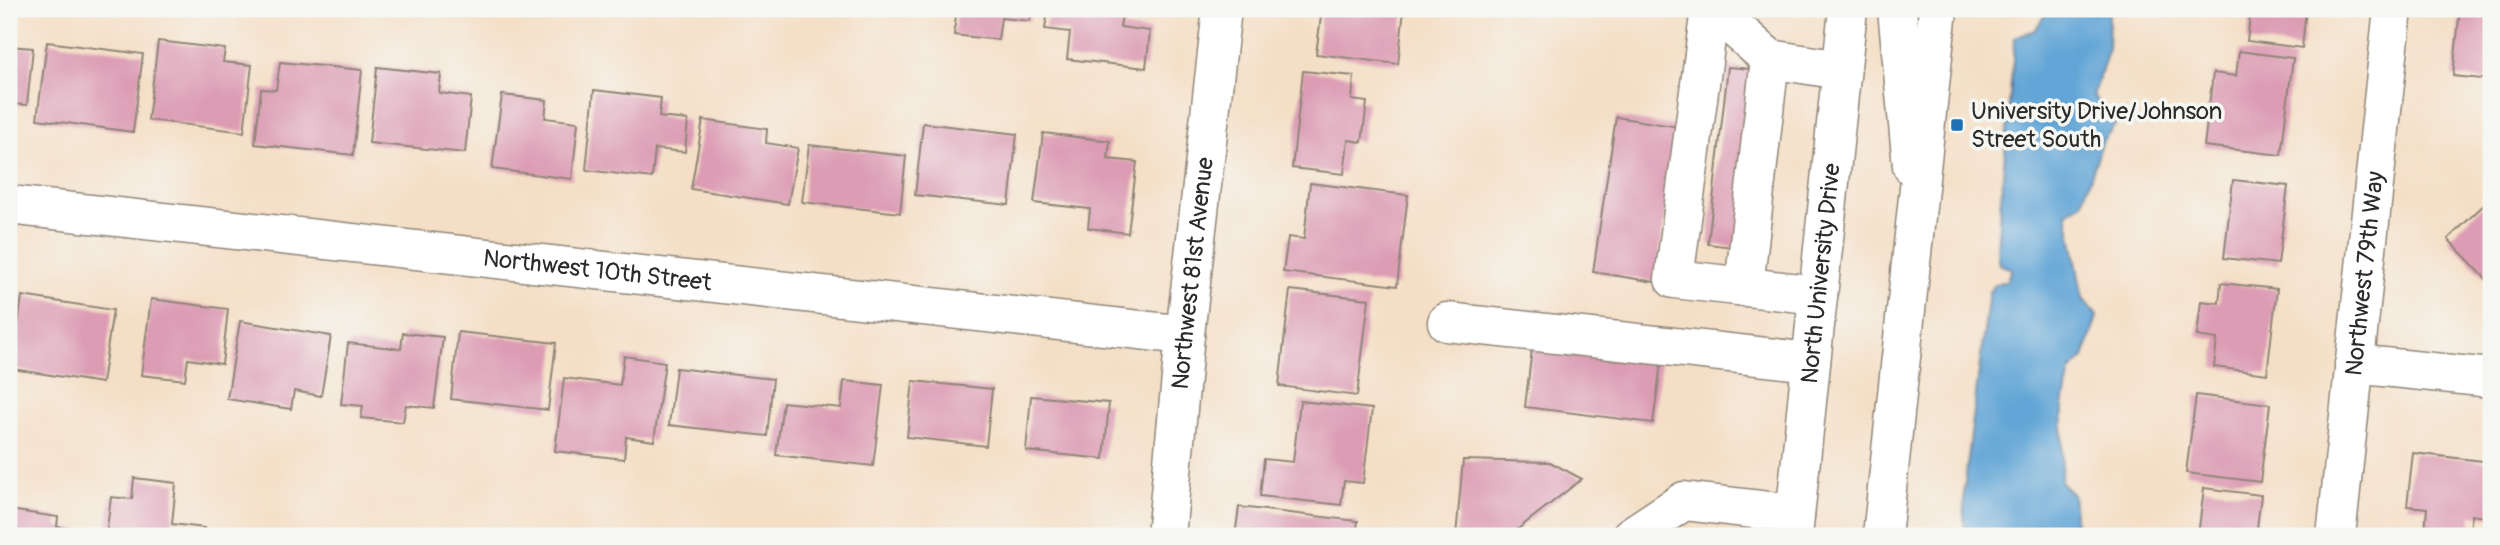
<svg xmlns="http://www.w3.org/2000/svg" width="2500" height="545" font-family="Pangolin,sans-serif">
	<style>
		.water { fill: #62a5d6; stroke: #466880; stroke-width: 2 }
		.building { fill: #dc9cb4 }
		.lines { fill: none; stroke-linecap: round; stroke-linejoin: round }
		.minor-casing { stroke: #908578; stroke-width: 41 }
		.major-casing { stroke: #908578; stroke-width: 41 }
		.minor { stroke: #fff; stroke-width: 38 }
		.major { stroke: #fff; stroke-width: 38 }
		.poi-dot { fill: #1f6fb2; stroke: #f6f6f2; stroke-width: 2.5 }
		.labels { text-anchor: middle; stroke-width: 7; stroke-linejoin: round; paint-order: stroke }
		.poi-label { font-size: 24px; fill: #2b2b2b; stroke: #f6f6f2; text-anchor: start }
		.street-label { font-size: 24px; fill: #2b2b2b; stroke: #f6f6f2 }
	</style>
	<rect width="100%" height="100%" fill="#f6f6f2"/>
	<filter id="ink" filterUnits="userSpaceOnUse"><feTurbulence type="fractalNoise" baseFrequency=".0143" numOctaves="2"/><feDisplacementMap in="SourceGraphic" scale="14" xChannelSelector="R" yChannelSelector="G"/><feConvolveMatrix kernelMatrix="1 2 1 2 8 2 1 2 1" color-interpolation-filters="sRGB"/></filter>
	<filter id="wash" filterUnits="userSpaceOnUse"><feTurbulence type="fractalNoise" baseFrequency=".00686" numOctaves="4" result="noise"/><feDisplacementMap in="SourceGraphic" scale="28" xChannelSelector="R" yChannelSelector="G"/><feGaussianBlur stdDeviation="1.57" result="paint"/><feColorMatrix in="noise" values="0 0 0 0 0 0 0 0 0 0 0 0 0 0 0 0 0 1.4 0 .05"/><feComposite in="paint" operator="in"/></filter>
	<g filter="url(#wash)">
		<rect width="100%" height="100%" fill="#f4dfc6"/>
		<!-- water -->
		<path class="water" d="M2049,9H2109L2108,51L2093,96L2118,121L2103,140L2082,203L2067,213L2083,299L2097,316L2084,358L2070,371L2063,405L2061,482L2073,494L2076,528L2067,536H1966L1964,522V490L1989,292L1995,284L2006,281L2012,269L1999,264C1995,250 1999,235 1999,221L2015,37L2035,30Z"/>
		<g id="blocks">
			<!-- building -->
			<g class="building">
				<path d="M929,9H1031L1030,21L1001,18L998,40L954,35L956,14L929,11Z"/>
				<path d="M1048,9H1123L1120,27L1150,31L1146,68L1067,59L1070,32L1045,29Z"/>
				<path d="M1322,9H1404L1398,64L1316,54Z"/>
				<path d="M2251,9H2306L2302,48L2247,41Z"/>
				<path d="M2460,9H2491V80L2453,76Z"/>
				<path d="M158,41L225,49L223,62L252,65L244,132L148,120Z"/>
				<path d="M47,42L143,54L133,132L37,119Z"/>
				<path d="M9,46L33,48L27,105L9,104Z"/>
				<path d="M2239,51L2293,58L2281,155L2204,146L2213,73L2236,76Z"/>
				<path d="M280,62L362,70L353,155L255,144L261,89L276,90Z"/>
				<path d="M377,67L441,74L439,93L471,97L465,153L369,143Z"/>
				<path d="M1728,67L1761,70L1740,248L1708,244Z"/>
				<path d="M1303,71L1354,76L1352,100L1367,102L1362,142L1348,140L1344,174L1292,168Z"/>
				<path d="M594,90L661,98L659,117L688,120L685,152L655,149L652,178L586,170Z"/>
				<path d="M502,95L547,100L545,118L578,122L572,179L492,169Z"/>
				<path d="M1616,117L1679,127L1655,282L1593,272Z"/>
				<path d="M703,120L767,129L766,143L798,148L788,204L691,189Z"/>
				<path d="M923,123L1017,134L1009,205L915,195Z"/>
				<path d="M1043,133L1110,141L1108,159L1137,162L1128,233L1088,228L1090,209L1034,203Z"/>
				<path d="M809,145L906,156L900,213L802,202Z"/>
				<path d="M2233,180L2288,186L2278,264L2224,258Z"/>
				<path d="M1310,183L1408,195L1397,286L1283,272L1288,237L1304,239Z"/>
				<path d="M2490,199L2491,201V284L2448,239Z"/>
				<path d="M2221,283L2277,289L2267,374L2214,367L2217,339L2197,336L2201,301L2219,303Z"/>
				<path d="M1290,290L1369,299L1357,396L1279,386Z"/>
				<path d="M22,296L113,310L102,383L12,369Z"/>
				<path d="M151,299L228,309L222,364L188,359L185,380L141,375Z"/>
				<path d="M240,321L331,336L321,396L294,391L291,409L227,399Z"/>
				<path d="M458,332L556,343L548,410L451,399Z"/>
				<path d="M403,333L443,337L434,408L406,405L403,422L361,418L363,406L341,404L348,343L401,349Z"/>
				<path d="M1533,340L1662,356L1653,423L1525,407Z"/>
				<path d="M624,356L665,362L654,441L626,437L624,459L555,451L564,378L620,385Z"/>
				<path d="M676,368L773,379L767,436L669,425Z"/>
				<path d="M844,381L883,385L873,466L776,455L783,402L841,408Z"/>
				<path d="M913,381L992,389L986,446L907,437Z"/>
				<path d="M2196,395L2270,404L2260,482L2186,473Z"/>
				<path d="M1031,396L1109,403L1104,459L1026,451Z"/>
				<path d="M1300,401L1372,409L1363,483L1344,481L1341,505L1260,496L1264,459L1293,462Z"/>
				<path d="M2413,453L2491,462V518L2472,515L2469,536L2425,532L2427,508L2407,506Z"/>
				<path d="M1463,460L1550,462L1582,479L1509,536H1456Z"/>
				<path d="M134,478L176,483L172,524L205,528L204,536H106L111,497L132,499Z"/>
				<path d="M2204,488L2261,495L2256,536H2198Z"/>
				<path d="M1239,507L1358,521L1356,536H1235Z"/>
				<path d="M9,510L58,517L57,527L95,532L94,536H9Z"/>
				<path d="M439,529L492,534V536H439Z"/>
			</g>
		</g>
	</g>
	<g filter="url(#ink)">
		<use href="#blocks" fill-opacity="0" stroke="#908578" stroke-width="2"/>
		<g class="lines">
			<!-- minor casing -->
			<g class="minor-casing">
				<g id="minor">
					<path d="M1710,9L1674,279L1818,295"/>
					<path d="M1713,9L1770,59L1841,70"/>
					<path d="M1897,9L1912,166"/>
					<path id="s1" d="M9,205L1185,335"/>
					<path d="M1744,287L1770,59"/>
					<path d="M1447,322L1811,362"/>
					<path d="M2354,364L2491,378"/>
					<path id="s2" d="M1166,536L1185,335L1222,9"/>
					<path d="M1631,536L1684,501L1795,514"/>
					<path id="s3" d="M2336,536L2393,9"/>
				</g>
			</g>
			<!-- major casing -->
			<g class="major-casing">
				<g id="major">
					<path id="s4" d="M1793,536L1848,9"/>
					<path d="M1882,536L1938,9"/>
				</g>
			</g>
			<!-- minor -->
			<use href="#minor" class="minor"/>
			<!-- major -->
			<use href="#major" class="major"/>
		</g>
	</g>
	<!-- markers -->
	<rect class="poi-dot" x="1950" y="118" width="14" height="14" rx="3.5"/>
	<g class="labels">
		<!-- poi labels -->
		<g class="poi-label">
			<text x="1971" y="119">University Drive/Johnson<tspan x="1971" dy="28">Street South</tspan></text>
		</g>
		<!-- street labels -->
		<g class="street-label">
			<text dy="8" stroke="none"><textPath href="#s1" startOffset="592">Northwest 10th Street</textPath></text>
			<text dy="8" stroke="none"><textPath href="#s2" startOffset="264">Northwest 81st Avenue</textPath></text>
			<text dy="8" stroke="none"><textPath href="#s3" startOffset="264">Northwest 79th Way</textPath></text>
			<text dy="8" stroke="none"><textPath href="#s4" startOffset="264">North University Drive</textPath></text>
		</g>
	</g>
	<!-- margin -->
	<rect width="2500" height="545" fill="none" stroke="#f6f6f2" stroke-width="35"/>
</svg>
